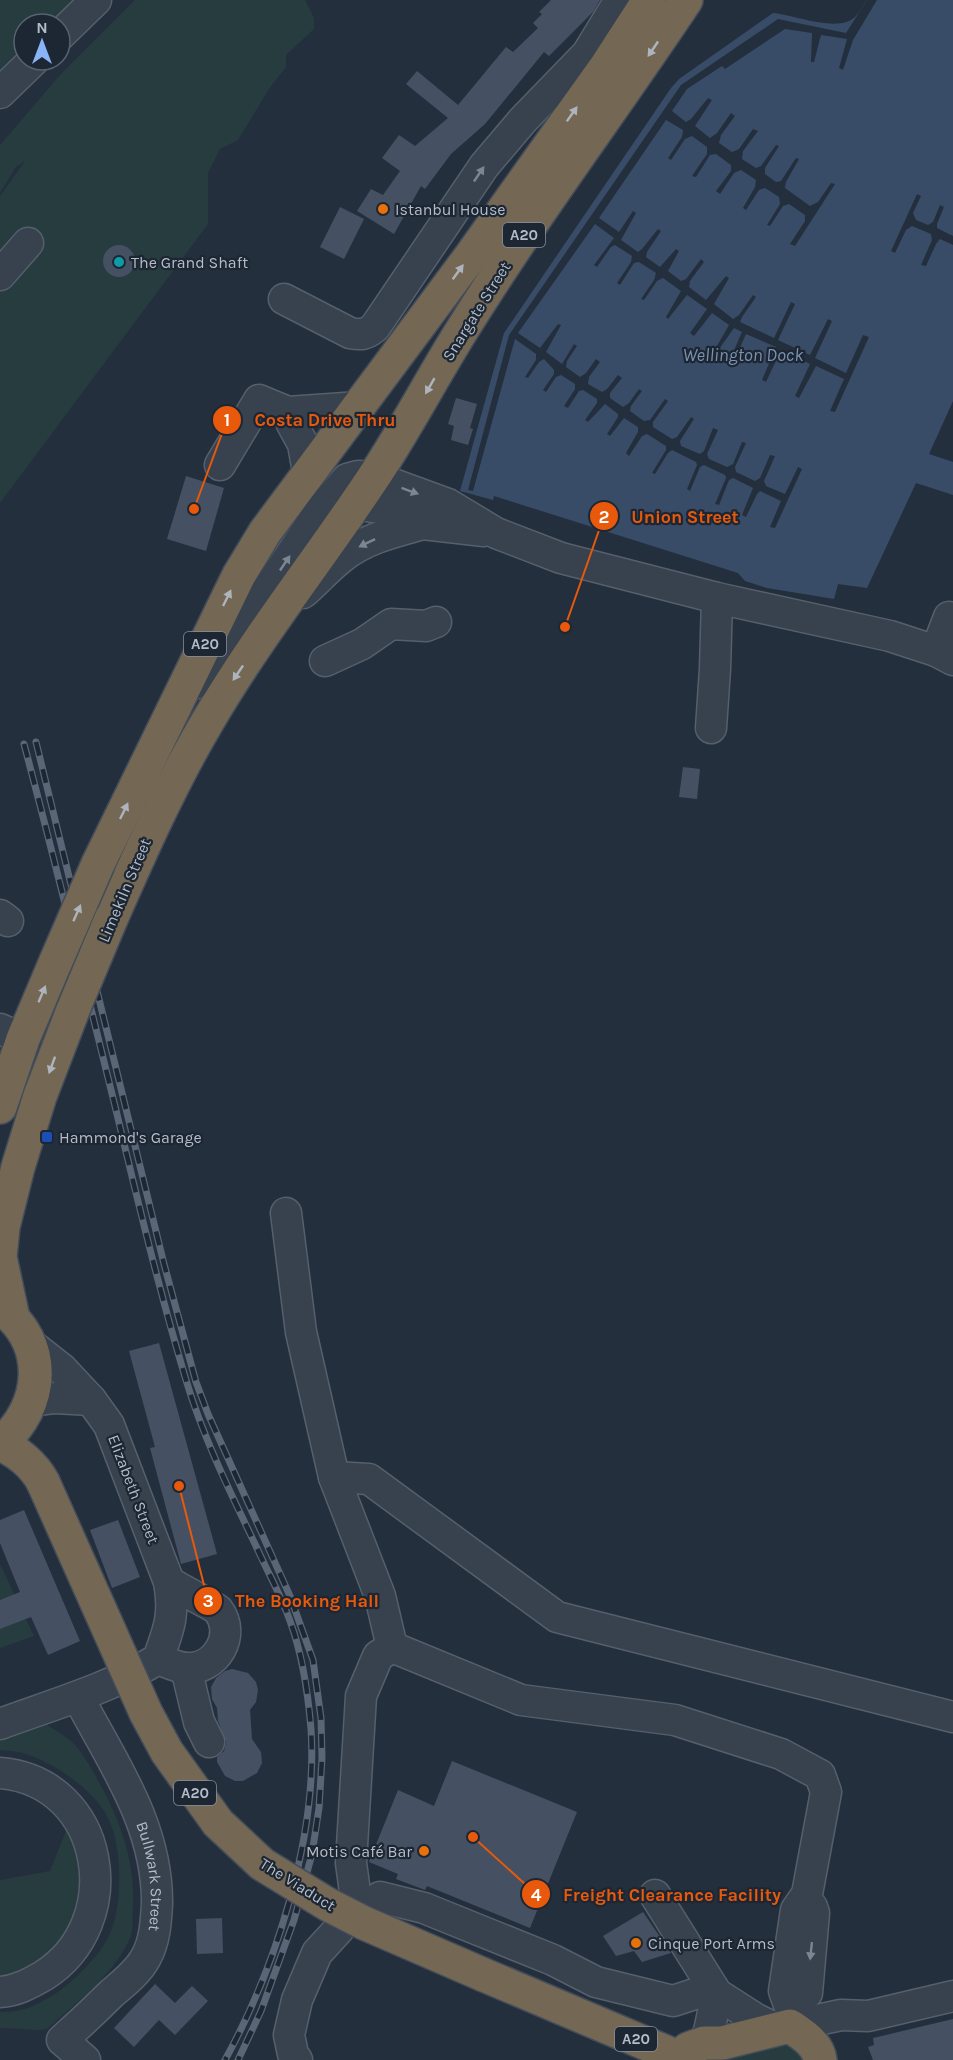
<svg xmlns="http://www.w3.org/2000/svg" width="953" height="2060" font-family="Karla,sans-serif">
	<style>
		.green { fill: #263c3f }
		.water { fill: #394c67 }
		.pier { fill: #242f3e }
		.building { fill: #455162 }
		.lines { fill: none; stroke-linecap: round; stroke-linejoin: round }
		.minor-casing { stroke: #565f6c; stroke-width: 33 }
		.highway-casing { stroke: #434c59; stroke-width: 36 }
		.minor { stroke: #38414e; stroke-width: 30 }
		.highway { stroke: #746855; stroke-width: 33 }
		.rail-casing { stroke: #5a6575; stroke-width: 7 }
		.rail { stroke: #1d2633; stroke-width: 4.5; stroke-dasharray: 14; stroke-linecap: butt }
		.highway-bridge-casing { stroke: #434c59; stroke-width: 36; stroke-linecap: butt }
		.highway-bridge { stroke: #746855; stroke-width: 33 }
		.oneway { fill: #aeb4bd }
		.oneway2 { fill: #7c8592 }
		.food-dot { fill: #e8710a; stroke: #1d2633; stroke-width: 2 }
		.culture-dot { fill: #0f9aa8; stroke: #1d2633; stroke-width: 2 }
		.transit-dot { fill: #1a4fb4; stroke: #1d2633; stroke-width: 2 }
		.labels { text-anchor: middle; stroke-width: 4.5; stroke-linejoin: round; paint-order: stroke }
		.shield { fill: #1d2633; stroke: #878f9c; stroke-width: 1.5 }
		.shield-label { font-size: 15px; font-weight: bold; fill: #b4bcc9 }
		.poi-label { font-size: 16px; fill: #b4bcc9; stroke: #1d2633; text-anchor: start }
		.street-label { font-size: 16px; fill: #b4bcc9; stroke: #1d2633 }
		.water-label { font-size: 18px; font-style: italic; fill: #7c92b1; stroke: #1d2633 }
		.leader { fill: none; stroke: #e8590c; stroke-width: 2 }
		.callout-dot { fill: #e8590c; stroke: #1d2633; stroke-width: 2 }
		.mark-label { font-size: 18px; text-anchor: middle; font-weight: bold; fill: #fff }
		.callout-label { font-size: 18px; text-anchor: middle; font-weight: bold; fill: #e8590c; stroke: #1d2633; stroke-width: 4.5; stroke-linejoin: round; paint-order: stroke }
	</style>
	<rect width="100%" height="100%" fill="#242f3e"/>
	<!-- green -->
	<g class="green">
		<path d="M0,0H76L51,24H24V52L0,77Z"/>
		<path d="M135,0H305L314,18V29L286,55V67L269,89L238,140L220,149L208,173V224L0,503V196L25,161L16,167L0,193V145L60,75Z"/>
		<path d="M0,1564L34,1636L0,1648V1629L9,1597L0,1600Z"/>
		<path d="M42,1722C52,1728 63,1734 72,1742C84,1754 92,1770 100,1784C121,1822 135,1862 133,1906C132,1916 134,1929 130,1938C114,1975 77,2002 47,2029L39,2030L0,2028V2012C24,2012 35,2006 55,1994C72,1983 99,1956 108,1938C123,1910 123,1846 108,1818C94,1789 53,1762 23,1753C16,1751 7,1751 0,1750V1737Z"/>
		<path d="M66,1831L71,1839L79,1863L83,1884L71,1931L35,1967L0,1979V1880L50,1871Z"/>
		<path d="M782,2040L801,2053L803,2060H697Z"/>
	</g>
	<!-- water -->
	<path class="water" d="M867,0H953V401L929,454L953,462V495L916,483L867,588L838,584L834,599L767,588L745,581L738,573L494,496L493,500L460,491L504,333L671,88L679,79L773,13C795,15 840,34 856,16C860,12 863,5 867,0Z"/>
	<!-- pier -->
	<g class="pier">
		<path d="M867,0H877L853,40L843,70L839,68L847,39L821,35L814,62H811L812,33L785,29L725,69L722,66L687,89L672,111L686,122L691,119L708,98L712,100L695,126L710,138L717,133L731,113L735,116L721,135L719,143L732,152L739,149L753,129L758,131L743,151L742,159L756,168L761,166L776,145L779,146L765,168V174L776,182L781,181L796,158L799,159L786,182L785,188L810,206L818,202L831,183L835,184L795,246L790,244L805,221V215L789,204L783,206L770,226L767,225L780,204L779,197L765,188L759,190L746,210L743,208L755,187L756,180L741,170L734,173L720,194L716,191L731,171V165L716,154L710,155L696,177L692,176L707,154V147L692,136L685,139L671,160L668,158L682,137L683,130L666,120L599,218L619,232L633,211L636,213L621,240L638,252L642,249L658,229L661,231L647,252L646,257L660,267L676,249L679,251L668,271L681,281L686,279L701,259L704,262L690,281L689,287L706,300L726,276L729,278L714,304L733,319L739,315L753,295L756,297L742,317L740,322L774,338L791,302L795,304L778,340L810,355L828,319L832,321L815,358L846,373L863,335L869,337L835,412L830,411L844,379L816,366L799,398L795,396L810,364L781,350L766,382L762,380L776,347L746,334L732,365L728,364L742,332L734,328L717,352L714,351L729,325L712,313L694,336L690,333L707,309L687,295L668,319L666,317L681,291L663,278L657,281L644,300L641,299L654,280L656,273L639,262L634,263L620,285L617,283L631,262L632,256L615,245L611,247L597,267L594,265L614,238L595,224L518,333L540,348L558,324L561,325L546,352L562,364L574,344L577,346L567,361L566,367L580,377L586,373L596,359L600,362L589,377L588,384L602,392L607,389L618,375L622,378L610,393V398L623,407L629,403L639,389L642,391L631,406L630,411L644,421L650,420L665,399L668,401L653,422V427L672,439L677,437L691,417L694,419L680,441L681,446L700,454L704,451L713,428L718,430L707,454L709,459L727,467L733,464L742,442L746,443L735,467L736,472L755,481L760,478L770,455L775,456L764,481L766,486L785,494L798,467L802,469L775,528L770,527L781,501L760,491L757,494L746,517L742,515L753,488L733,478L729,480L719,505L715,504L726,478L725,475L704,465L700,467L690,491L687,489L697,465L696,462L672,450L668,453L655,474L652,473L666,450V446L647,434L642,436L629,456L626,453L638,432V427L624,418L610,436L607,434L618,417V414L605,404L588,422L585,420L597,403V399L583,390L579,391L568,408L564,406L575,389V384L561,375L556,377L546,392L543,390L554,374V370L544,359L539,362L528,378L525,377L536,360V354L515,339L473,491L468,490L509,335L681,85L778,19L846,33Z"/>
		<path d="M917,194L921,196L913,213L916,220L928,225L933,222L940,205L944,207L937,224V228L953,236V245L940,239L936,244L926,266L921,265L932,240L931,234L912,226L906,230L895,253L891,251Z"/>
	</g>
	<!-- building -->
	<g class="building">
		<path d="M551,0H600L593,12L549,56L544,52L485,124L451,154L425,189L421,186L394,234L357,211L371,189L383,195L400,171L382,158L399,135L415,146L448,118L406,84L417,71L458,105L506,47L513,52L538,28L533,23L542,14L539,12Z"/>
		<path d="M340,207L364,219L344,259L320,247Z"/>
		<circle cx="119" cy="261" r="16"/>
		<path d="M456,398L477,404L470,428L473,429L468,445L451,440L454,426L448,424Z"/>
		<path d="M186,476L224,488L206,551L167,539Z"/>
		<path d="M683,767L700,769L697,799L679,797Z"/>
		<path d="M159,1343L217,1554L181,1564L150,1448L155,1447L129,1351Z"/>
		<path d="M24,1510L80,1641L48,1655L31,1617L0,1629V1600L20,1592L0,1543V1520Z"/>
		<path d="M118,1520L140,1577L112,1588L90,1530Z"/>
		<path d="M232,1669L248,1673L256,1682L258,1690L256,1702L250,1710L252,1739L261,1752L262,1763L257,1773L243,1781H235L225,1776L217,1762V1757L224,1751L226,1742L218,1721L217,1708L212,1699L211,1687L216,1678L225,1671Z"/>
		<path d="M452,1761L577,1812L530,1928L427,1886L425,1890L396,1879L398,1874L369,1862L398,1790L434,1806Z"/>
		<path d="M643,1912L671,1953L642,1962L634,1951L616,1956L603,1936Z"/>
		<path d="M222,1918L223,1953L197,1954L196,1919Z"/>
		<path d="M155,1984L175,2003L192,1986L208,2001L175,2035L159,2020L134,2047L114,2028Z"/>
		<path d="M953,2019V2060H873L868,2047L874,2045L873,2038Z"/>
	</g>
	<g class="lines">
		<!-- minor casing -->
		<g class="minor-casing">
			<g id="minor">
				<path d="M60,35L96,0"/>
				<path d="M0,93L34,60"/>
				<path d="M0,275L28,243"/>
				<path d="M284,299L350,333C361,335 366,335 375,327L484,166L523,120L587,54L620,0"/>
				<path d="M288,412L292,424L303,444L308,472"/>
				<path d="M220,465L259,400L288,412L359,407"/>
				<path d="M339,491L354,504L379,508L423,524L484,531"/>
				<path d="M303,593C316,582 327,569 341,558C364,539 394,532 423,524"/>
				<path d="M936,651L949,617"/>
				<path d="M325,661L362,644L391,624L426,626L436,622"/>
				<path d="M194,684L249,617L322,508L347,479L358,476L374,477L448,504L496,533L561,558L717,598L890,636L936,651L953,660"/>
				<path d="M711,728L715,669L717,598"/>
				<path d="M0,915L8,921"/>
				<path d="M0,1029L23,1039"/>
				<path d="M286,1213L301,1332L334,1477L380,1596L392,1647"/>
				<path d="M32,1401L55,1398L91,1400"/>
				<path d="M334,1477L369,1479L557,1617L953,1717"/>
				<path d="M158,1659C166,1662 176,1667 185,1668C216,1671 237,1635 218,1610C214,1606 178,1588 169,1582"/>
				<path d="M186,1668L199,1722L209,1742"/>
				<path id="s1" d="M78,1697C113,1763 158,1826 157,1904C156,1921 155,1941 146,1957C139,1971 124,1983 112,1993C96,2009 79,2025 62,2040L85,2060"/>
				<path d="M0,1724C54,1704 108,1689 158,1659C169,1629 175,1614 169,1582L109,1425L91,1400L62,1369L29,1343"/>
				<path d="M0,1773C106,1782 128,1923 43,1976C29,1984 16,1991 0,1992"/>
				<path d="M655,1895L717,1994L756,2019L777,2029"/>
				<path d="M380,1897L424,1908L553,1960L596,1982L673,2001L713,1988"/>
				<path d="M812,1907L814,1913L807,1993L791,2010L790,2026L841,2015L868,2016L953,1996"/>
				<path d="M704,2043L709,2031L717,1994"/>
				<path d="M297,2060L293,2054L289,2035L297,2000L317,1953L339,1929L355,1892L351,1863L352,1846L361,1696L378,1656L392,1647L521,1700L675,1720L781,1754L820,1775L826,1792L807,1894L796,1910L784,1991L791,2010"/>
			</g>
		</g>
		<!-- highway casing -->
		<g class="highway-casing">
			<g id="highway">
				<path d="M98,864L239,575L265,532L470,257L607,65L649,0"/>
				<path d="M111,919C141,851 171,783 209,719C259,634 321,557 375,475C406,428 432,378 462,330C532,217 612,111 686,0"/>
				<path d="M0,1107L23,1039L56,961"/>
				<path d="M0,1307C49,1343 45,1406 0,1444C17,1451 34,1465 43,1482"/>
				<path d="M13,1318L0,1257L3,1227L18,1167L40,1096L73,1010"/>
				<path d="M484,1975L680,2058"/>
				<path d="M679,2060L688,2049L704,2043H722L790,2026C803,2035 818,2044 820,2060"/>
			</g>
		</g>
		<!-- minor -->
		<use href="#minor" class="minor"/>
		<!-- highway -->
		<use href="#highway" class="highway"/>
		<!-- rail casing -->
		<g class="rail-casing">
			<g id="rail">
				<path d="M36,742L164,1264L196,1382L208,1414L290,1596L313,1660L321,1718L322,1758L319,1808L312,1854L294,1920L261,2011L238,2060"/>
				<path d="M24,744C56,864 85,985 115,1106C137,1198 159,1290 186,1380C203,1437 230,1492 256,1546C267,1571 281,1595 290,1621C303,1656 308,1693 311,1729C318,1836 276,1967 225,2060"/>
			</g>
		</g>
		<!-- rail -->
		<use href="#rail" class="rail"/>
		<!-- highway-bridge casing -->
		<g class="highway-bridge-casing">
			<g id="highway-bridge">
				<path d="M56,961L98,864"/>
				<path d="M73,1010L111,919"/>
				<path d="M43,1482L146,1713L167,1752L218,1823L262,1864L327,1904L364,1923L484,1975"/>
			</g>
		</g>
		<!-- highway-bridge -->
		<use href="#highway-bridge" class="highway-bridge"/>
	</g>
	<!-- one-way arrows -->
	<defs><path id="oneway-solid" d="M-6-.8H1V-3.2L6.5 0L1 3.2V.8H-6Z" transform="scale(1.5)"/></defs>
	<g class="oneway">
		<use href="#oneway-solid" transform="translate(653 49) rotate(124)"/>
		<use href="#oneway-solid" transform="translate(572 114) rotate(-55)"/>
		<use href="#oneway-solid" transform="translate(458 272) rotate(-54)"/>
		<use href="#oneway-solid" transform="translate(430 386) rotate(120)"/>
		<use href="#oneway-solid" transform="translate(227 598) rotate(-64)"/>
		<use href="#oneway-solid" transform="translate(238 673) rotate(124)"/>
		<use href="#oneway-solid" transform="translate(124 811) rotate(-64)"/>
		<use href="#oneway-solid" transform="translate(77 913) rotate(-66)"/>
		<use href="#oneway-solid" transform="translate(42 994) rotate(-67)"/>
		<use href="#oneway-solid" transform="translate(52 1065) rotate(110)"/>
	</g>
	<g class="oneway2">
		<use href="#oneway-solid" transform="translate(479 174) rotate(-56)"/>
		<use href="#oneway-solid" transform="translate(410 491) rotate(20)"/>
		<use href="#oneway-solid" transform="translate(367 543) rotate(154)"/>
		<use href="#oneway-solid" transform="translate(285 563) rotate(-56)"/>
		<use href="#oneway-solid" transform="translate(811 1951) rotate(96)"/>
	</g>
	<!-- markers -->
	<g class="food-dot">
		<circle cx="383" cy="209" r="6"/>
		<circle cx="424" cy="1851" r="6"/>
		<circle cx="636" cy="1943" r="6"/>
	</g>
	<circle class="culture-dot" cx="119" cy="262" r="6"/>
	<rect class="transit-dot" x="41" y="1131" width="12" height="12" rx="3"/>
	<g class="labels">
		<!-- shield labels -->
		<g class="shield">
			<rect x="503" y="223" width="42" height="24" rx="4.5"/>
			<rect x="184" y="632" width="42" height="24" rx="4.5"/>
			<rect x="174" y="1781" width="42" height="24" rx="4.5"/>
			<rect x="615" y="2027" width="42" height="24" rx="4.5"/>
		</g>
		<g class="shield-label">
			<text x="524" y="240">A20</text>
			<text x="205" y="649">A20</text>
			<text x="195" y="1798">A20</text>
			<text x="636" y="2044">A20</text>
		</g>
		<!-- poi labels -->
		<g class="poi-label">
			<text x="395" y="215">Istanbul House</text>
			<text x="131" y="268">The Grand Shaft</text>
			<text x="59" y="1143">Hammond's Garage</text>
			<text x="412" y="1857" text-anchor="end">Motis Café Bar</text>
			<text x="648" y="1949">Cinque Port Arms</text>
		</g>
		<!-- street labels -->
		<g class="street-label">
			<text transform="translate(476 311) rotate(-58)" y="6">Snargate Street</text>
			<text transform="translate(124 890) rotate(-67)" y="6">Limekiln Street</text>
			<text transform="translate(134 1489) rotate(69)" y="6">Elizabeth Street</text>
			<text dy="6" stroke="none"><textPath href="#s1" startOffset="196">Bullwark Street</textPath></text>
			<text transform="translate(298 1884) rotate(32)" y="6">The Viaduct</text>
		</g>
		<!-- water labels -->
		<g class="water-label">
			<text x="743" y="361">Wellington Dock</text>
		</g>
	</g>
	<!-- callouts -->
	<path class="leader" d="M194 509L227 420M565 627L604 516M179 1486L208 1601M473 1837L536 1894"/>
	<g class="callout-dot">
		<circle cx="194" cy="509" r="6"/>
		<circle cx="565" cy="627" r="6"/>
		<circle cx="179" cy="1486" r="6"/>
		<circle cx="473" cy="1837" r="6"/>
		<circle cx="227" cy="420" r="15"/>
		<circle cx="604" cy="516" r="15"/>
		<circle cx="208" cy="1601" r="15"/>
		<circle cx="536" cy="1894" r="15"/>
	</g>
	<g class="mark-label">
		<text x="227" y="426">1</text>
		<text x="604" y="523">2</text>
		<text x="208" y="1607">3</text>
		<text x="536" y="1901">4</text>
	</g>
	<g class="callout-label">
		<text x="325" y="426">Costa Drive Thru</text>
		<text x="685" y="523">Union Street</text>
		<text x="307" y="1607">The Booking Hall</text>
		<text x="672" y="1901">Freight Clearance Facility</text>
	</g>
	<!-- north arrow -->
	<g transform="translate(42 42)"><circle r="28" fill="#1d2633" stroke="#59626f" stroke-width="1.5"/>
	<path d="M0-4.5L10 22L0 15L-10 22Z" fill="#8ab4f8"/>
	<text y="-9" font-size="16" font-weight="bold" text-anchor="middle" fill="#b4bcc9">N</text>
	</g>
</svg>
